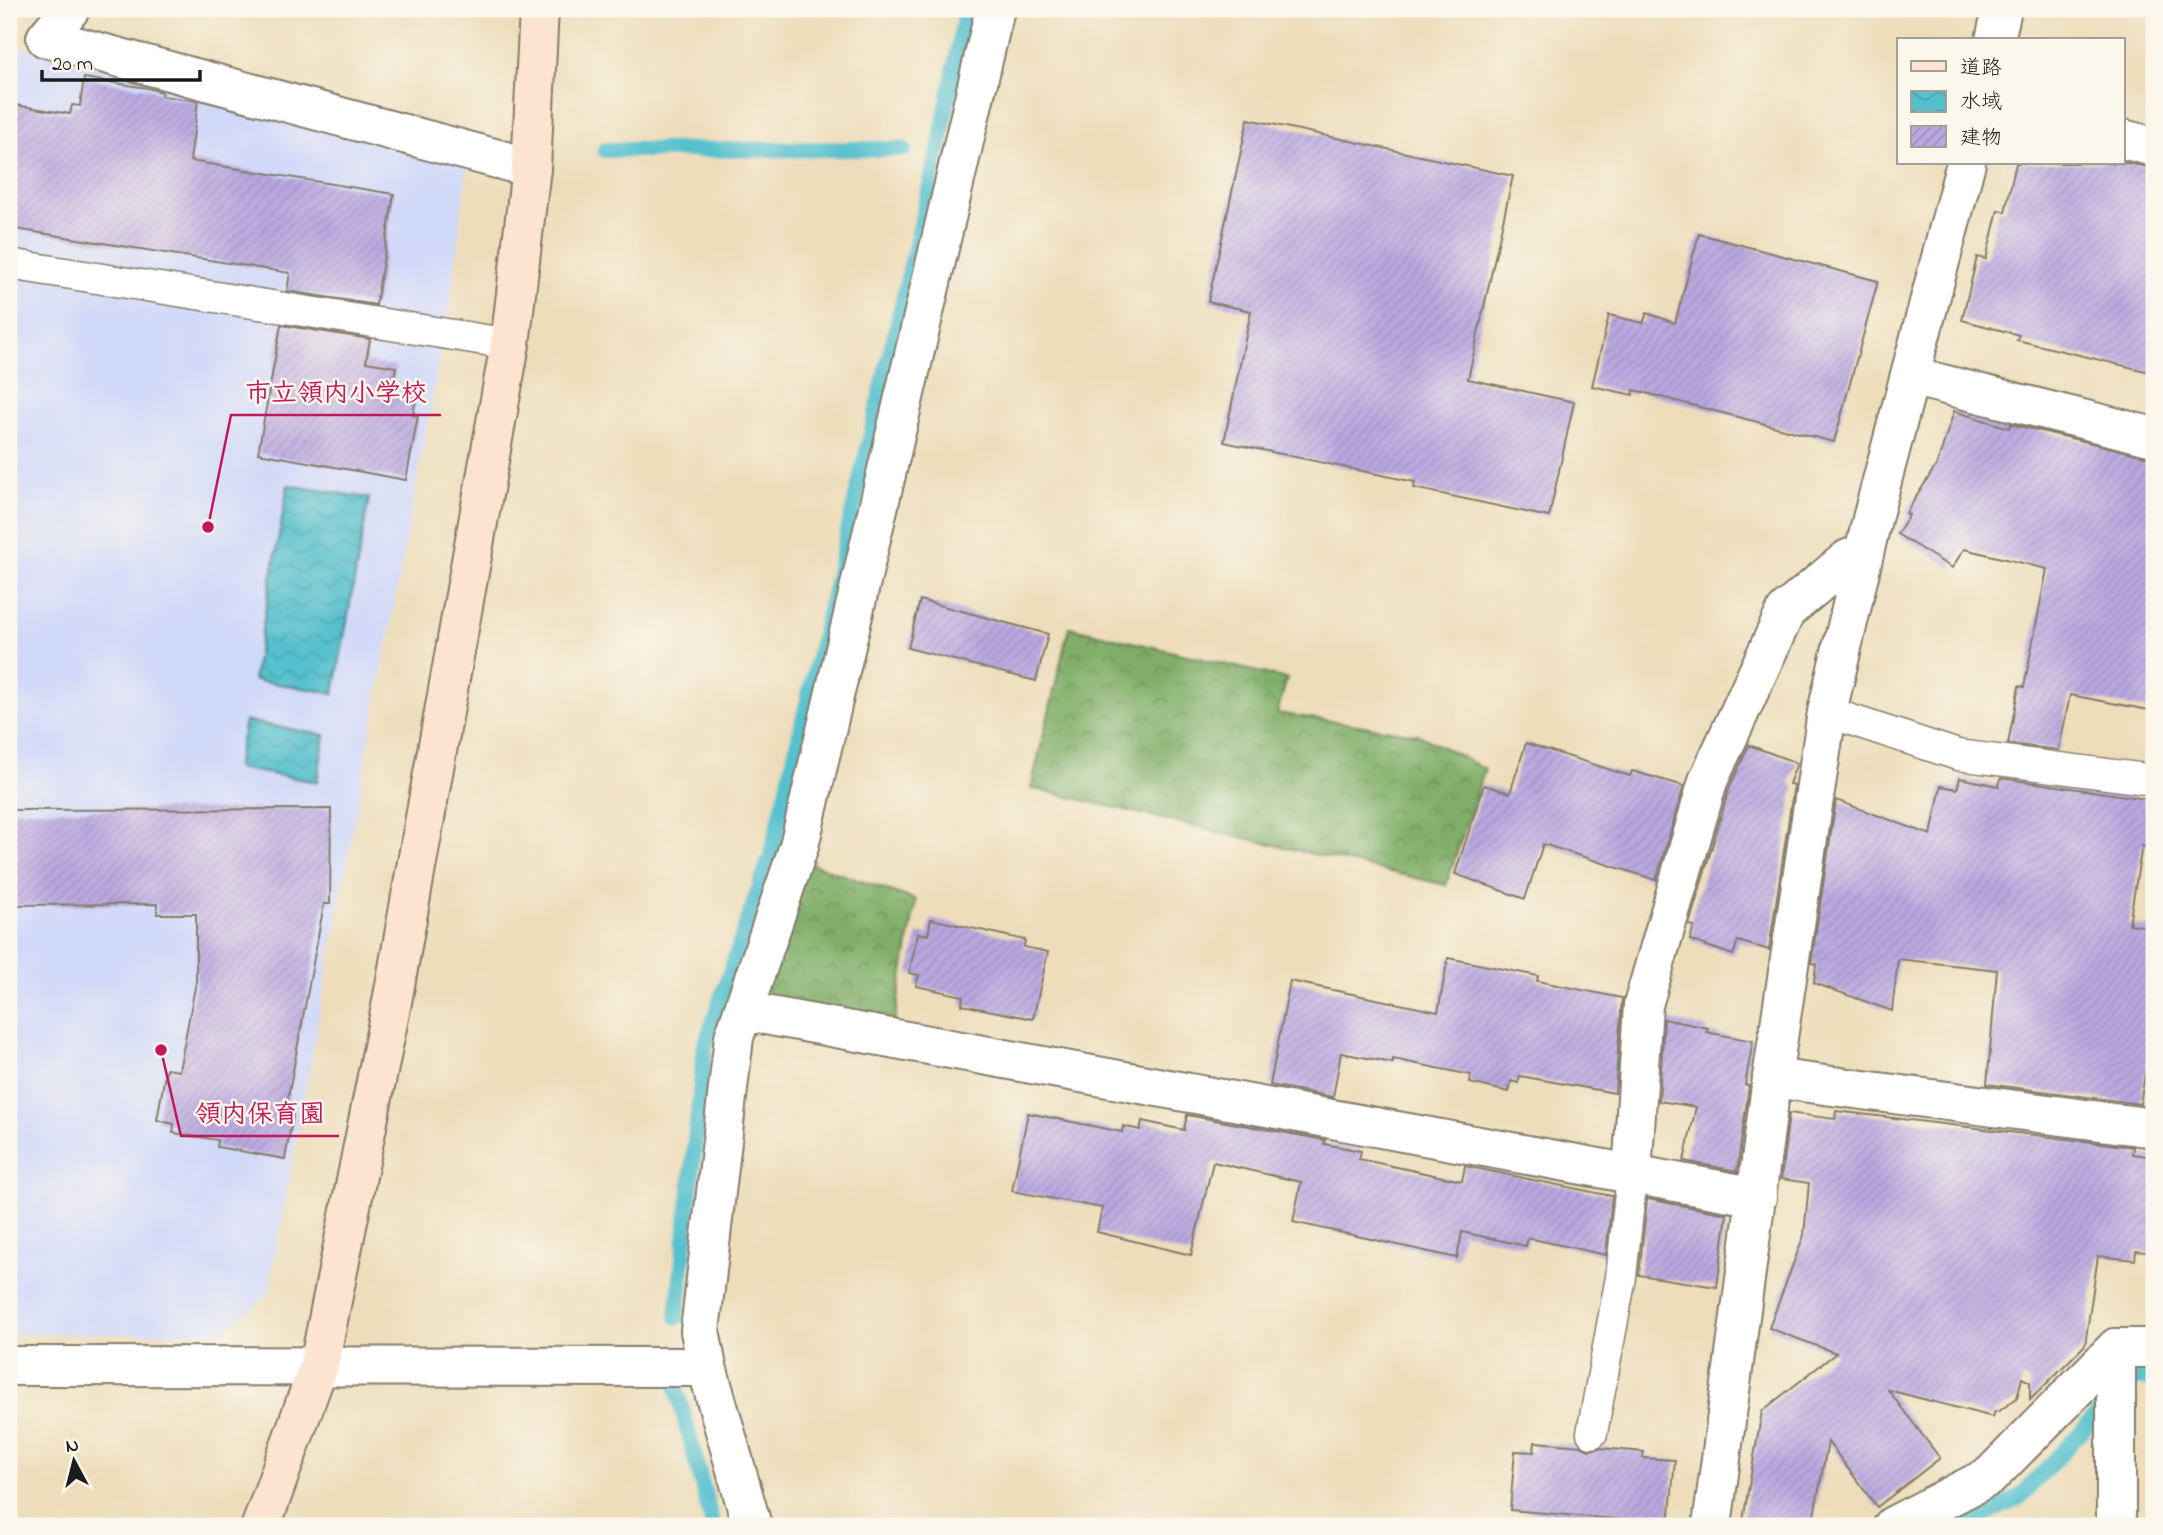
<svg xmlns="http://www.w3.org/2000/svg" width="2163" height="1535" font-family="'Indie Flower','Klee One',sans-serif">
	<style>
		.built { fill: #d1d9f9 }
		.forest { fill: url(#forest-crowns); stroke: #4e6542; stroke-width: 2 }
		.water { fill: url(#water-waves); stroke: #386e75; stroke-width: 2 }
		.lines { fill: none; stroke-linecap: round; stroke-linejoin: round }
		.stream { stroke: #54c0ce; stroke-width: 16 }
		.building { fill: url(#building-hatch) }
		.lane-casing { stroke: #847c6b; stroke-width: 33 }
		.street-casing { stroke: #847c6b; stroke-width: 42 }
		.secondary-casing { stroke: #847c6b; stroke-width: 42 }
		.lane { stroke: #fff; stroke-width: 30 }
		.street { stroke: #fff; stroke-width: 38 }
		.secondary { stroke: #fde4d1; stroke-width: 38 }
		.leader { fill: none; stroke: #c2185b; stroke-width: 2.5 }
		.callout-dot { fill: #c2185b; stroke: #fbf7ec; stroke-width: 2.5 }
		.callout-label { font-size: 26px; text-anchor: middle; font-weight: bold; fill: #c2185b; stroke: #fbf7ec; stroke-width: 5; stroke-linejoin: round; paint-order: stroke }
	</style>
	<defs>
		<pattern id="forest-crowns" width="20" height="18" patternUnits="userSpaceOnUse" patternTransform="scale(1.75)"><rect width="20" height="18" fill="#7fae67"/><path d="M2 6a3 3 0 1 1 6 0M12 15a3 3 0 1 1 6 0" fill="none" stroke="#678d54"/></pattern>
		<pattern id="water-waves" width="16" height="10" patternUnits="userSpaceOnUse" patternTransform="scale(1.75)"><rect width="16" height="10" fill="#54c0ce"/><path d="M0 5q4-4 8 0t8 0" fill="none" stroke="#49a4b0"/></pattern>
		<pattern id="building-hatch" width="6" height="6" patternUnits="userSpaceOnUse" patternTransform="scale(1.75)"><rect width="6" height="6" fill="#baa8e0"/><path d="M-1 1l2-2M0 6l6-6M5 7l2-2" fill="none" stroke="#9f90c0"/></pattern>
	</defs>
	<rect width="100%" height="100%" fill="#fbf7ec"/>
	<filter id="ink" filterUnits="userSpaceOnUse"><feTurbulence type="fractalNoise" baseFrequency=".0143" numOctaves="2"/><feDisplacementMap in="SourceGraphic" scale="14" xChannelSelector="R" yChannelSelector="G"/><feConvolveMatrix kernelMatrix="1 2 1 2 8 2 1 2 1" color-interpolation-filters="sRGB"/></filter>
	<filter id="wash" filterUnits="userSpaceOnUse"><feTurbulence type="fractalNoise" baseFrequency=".00686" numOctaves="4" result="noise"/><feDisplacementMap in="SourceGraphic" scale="28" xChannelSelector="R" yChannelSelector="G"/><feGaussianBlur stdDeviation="1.57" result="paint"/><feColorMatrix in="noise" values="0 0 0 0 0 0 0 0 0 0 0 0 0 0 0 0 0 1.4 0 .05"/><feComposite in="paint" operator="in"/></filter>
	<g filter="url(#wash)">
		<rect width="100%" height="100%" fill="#edddba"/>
		<!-- built -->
		<path class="built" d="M17,46L467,165L452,288L268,1295L222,1333L9,1334V55Z"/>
		<!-- forest -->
		<g class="forest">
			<path d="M1069,627L1287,679L1277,713L1417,734L1485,769L1446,885L1031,788Z"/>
			<path d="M806,862L916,900L894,1023L771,998L762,983Z"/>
		</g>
		<!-- water -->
		<g class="water">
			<path d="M288,485L369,498L334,693L253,680Z"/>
			<path d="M245,721L325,735L317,782L236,768Z"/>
		</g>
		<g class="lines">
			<!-- stream -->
			<g class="stream">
				<path d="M605,150L904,149"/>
				<path d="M677,1317L705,1045L772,851L939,148L966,9"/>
				<path d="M2132,1378H2154"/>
				<path d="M677,1390L713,1526"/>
				<path d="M1962,1526L2020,1497L2099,1413"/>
			</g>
		</g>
		<g id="blocks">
			<!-- building -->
			<g class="building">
				<path d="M84,78L147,88L162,92V96L198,101L190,161L394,194L376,305L287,291L290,273L9,228V104L70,114L72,105L80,106Z"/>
				<path d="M1248,119L1513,176L1468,379L1574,402L1549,517L1414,488L1415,482L1224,442L1251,311L1208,302Z"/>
				<path d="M2016,163H2127L2154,168V373L2017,340L2019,335L1962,320L1977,257L1986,259L1998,210L2005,212Z"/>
				<path d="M1699,234L1878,281L1834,442L1634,390L1633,395L1592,386L1609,315L1643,323L1647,313L1675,323Z"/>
				<path d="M281,325L370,339L366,362L396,367L391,394L416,398L413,415L418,416L406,480L258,453Z"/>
				<path d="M1954,411L2009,428L2011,424L2154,458V711L2070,695L2059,750L2008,744L2019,686L2024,687L2047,569L1964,549L1952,568L1897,534L1909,515L1906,513L1937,464Z"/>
				<path d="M920,600L1048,634L1036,681L908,648Z"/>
				<path d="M1526,743L1630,776L1632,771L1684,786L1656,880L1543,844L1525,899L1455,874L1484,785L1510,793Z"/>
				<path d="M1749,745L1797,763L1789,784L1794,785L1769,950L1738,941L1733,955L1690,940L1694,926L1689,925L1729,789Z"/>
				<path d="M1960,778L1999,786L2001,778L2154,800V848L2142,846L2129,924L2154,928V1023L2140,1104L1987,1084L1997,970L1898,959L1892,1011L1814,983L1816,964L1811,963L1836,800L1931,835L1941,786L1957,789Z"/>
				<path d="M331,809L330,904H324L285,1114L293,1115L285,1159L217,1147L218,1140L173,1133L174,1124L157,1120L166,1069L179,1071L196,982V914H157V904L9,905V810Z"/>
				<path d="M931,919L1025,940L1024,947L1048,952L1033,1019L962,1005L963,996L916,986L919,975L909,973L918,933L928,935Z"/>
				<path d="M1448,958L1538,976L1537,981L1622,998L1615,1093L1520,1076L1518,1083L1511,1081L1509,1092L1470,1083L1471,1075L1393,1059V1063L1341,1053L1333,1097L1270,1085L1290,981L1438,1012Z"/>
				<path d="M1664,1019L1708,1028L1706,1032L1753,1041L1745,1085L1749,1086L1737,1171L1684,1161L1696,1107L1659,1101Z"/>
				<path d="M1836,1111L2133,1147L2132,1154L2154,1157V1253L2136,1251L2135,1260L2098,1256L2085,1345L2030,1400V1382L2022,1378L2017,1398L1998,1412L1995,1411L1993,1417L1888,1390L1940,1458L1877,1507L1828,1442L1812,1526H1742L1762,1411L1836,1353L1769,1328L1804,1235L1809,1183L1781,1179L1789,1113L1835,1119Z"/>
				<path d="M1028,1113L1122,1132L1123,1126L1140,1130L1142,1121L1184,1130L1187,1115L1325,1140L1324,1144L1361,1151L1359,1159L1462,1181L1465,1166L1612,1196L1606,1255L1528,1238L1526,1246L1462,1232L1457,1258L1293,1222L1301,1182L1213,1162L1191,1255L1097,1232L1102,1208L1012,1191Z"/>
				<path d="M1647,1199L1727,1214L1717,1287L1639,1275Z"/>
				<path d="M1535,1442L1581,1446L1589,1450L1600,1448L1644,1452L1643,1458L1675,1460L1669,1524L1510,1510L1515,1451L1534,1452Z"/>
			</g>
		</g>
	</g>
	<g filter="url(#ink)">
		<use href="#blocks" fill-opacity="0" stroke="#847c6b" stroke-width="2"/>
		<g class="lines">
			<!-- lane casing -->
			<g class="lane-casing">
				<g id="lane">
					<path d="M9,264L510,344"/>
					<path d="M1827,712L1958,755L2154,780"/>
					<path d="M1592,1433L1621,1277L1632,1175"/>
				</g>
			</g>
			<!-- street casing -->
			<g class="street-casing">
				<g id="street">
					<path d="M70,9L46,38L531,168"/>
					<path d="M1995,40L2002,9"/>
					<path d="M2123,139L2154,147"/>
					<path d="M1910,376L2154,437"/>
					<path d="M743,1011L1757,1197"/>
					<path d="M1772,1078L2154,1128"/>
					<path d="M1632,1175L1643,1005L1708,781L1786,611L1848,559L1864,553"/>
					<path d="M9,1366L707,1367L752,1526"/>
					<path d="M707,1367L700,1331L734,1037L799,846L995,9"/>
					<path d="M1712,1526L1772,1078L1827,712L1873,515L1966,163"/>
					<path d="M1893,1526L1990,1476L2116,1348H2154"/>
					<path d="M2116,1526V1348"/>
				</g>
			</g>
			<!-- secondary casing -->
			<g class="secondary-casing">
				<path id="secondary" d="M261,1526L319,1365L392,1002L510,344L531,168L539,9"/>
			</g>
			<!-- lane -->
			<use href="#lane" class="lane"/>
			<!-- street -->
			<use href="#street" class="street"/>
			<!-- secondary -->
			<use href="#secondary" class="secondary"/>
		</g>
	</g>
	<!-- callouts -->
	<path class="leader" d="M208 527L231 415H441M161 1050L181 1136H339"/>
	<g class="callout-dot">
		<circle cx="208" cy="527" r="7"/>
		<circle cx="161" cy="1050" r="7"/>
	</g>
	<g class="callout-label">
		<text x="336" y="401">市立領内小学校</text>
		<text x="260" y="1122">領内保育園</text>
	</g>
	<!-- margin -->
	<rect width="2163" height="1535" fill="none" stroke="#fbf7ec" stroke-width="35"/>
	<!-- legend -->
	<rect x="1897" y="38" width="228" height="126" fill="#fbf7ec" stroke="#a29f99" stroke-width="2"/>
	<rect x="1911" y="61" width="35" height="10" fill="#fde4d1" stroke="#a29f99" stroke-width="2"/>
	<text x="1960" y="74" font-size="21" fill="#1c1c1c">道路</text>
	<rect x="1911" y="91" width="35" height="21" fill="url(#water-waves)" stroke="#a29f99" stroke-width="2"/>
	<text x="1960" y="108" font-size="21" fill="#1c1c1c">水域</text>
	<rect x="1911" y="126" width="35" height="21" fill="url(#building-hatch)" stroke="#a29f99" stroke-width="2"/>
	<text x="1960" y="144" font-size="21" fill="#1c1c1c">建物</text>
	<!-- north arrow -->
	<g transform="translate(74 1461) rotate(353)" stroke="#fbf7ec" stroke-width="5" paint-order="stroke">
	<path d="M0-5L12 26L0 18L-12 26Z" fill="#1c1c1c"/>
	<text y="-10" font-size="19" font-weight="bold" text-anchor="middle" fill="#1c1c1c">N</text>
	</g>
	<!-- scale -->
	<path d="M42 70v10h158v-10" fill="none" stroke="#1c1c1c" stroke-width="3.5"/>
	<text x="52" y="70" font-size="21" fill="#1c1c1c" stroke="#fbf7ec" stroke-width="5" paint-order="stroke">20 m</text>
</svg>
